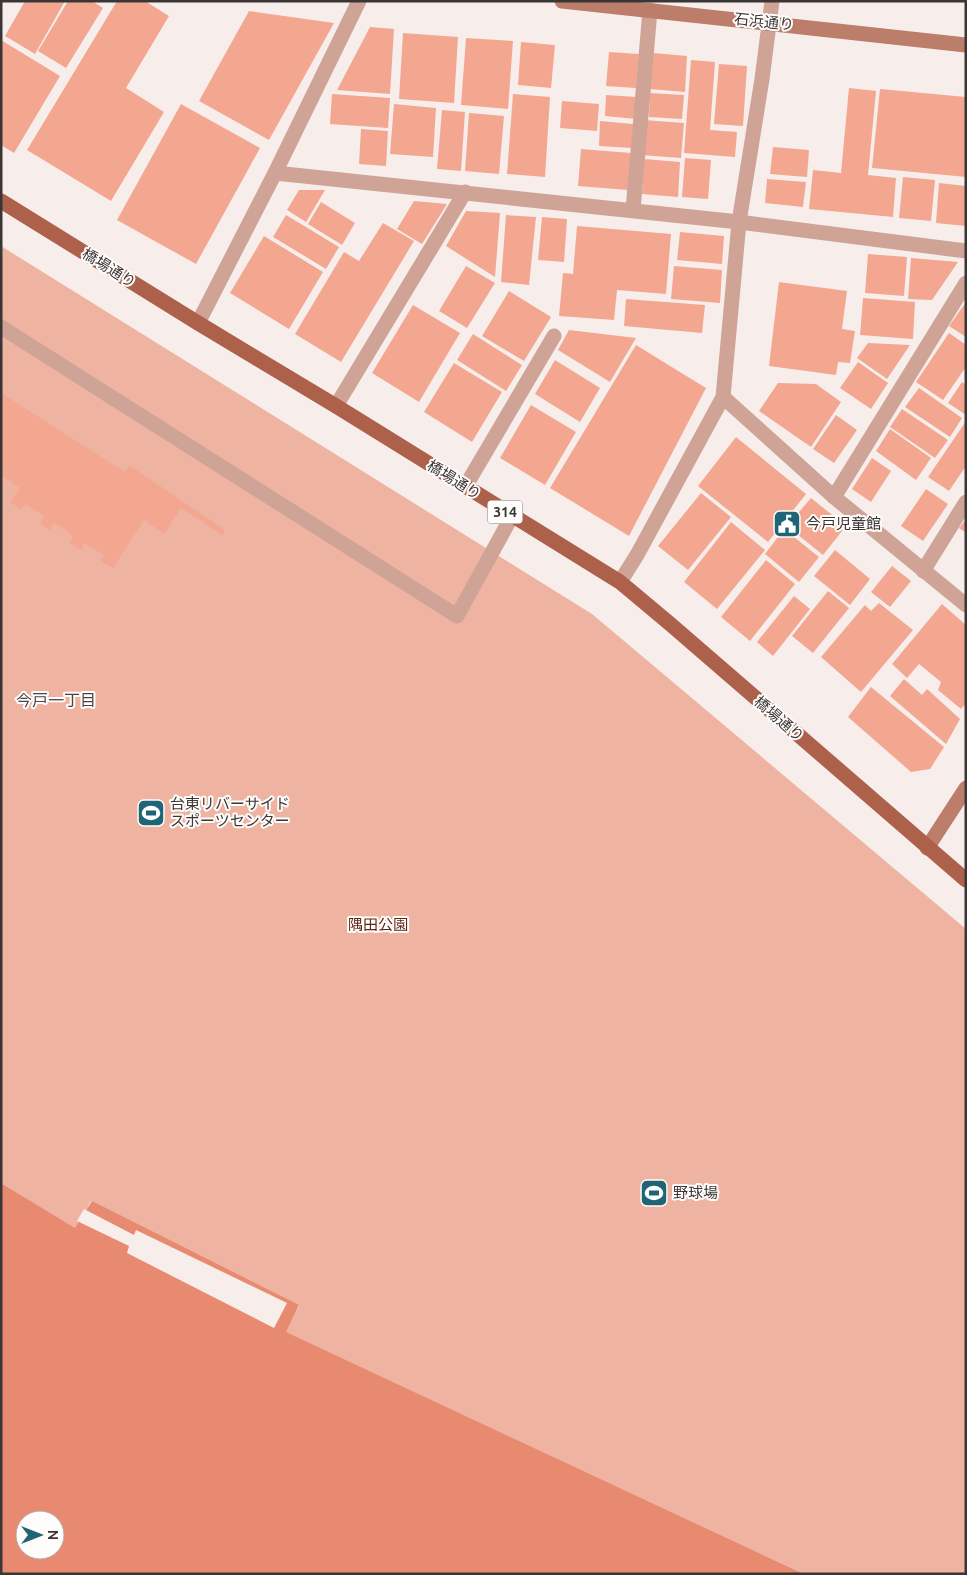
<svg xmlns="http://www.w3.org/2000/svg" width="967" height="1575" font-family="Ubuntu,'Noto Sans JP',sans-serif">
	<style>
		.green { fill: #efb3a2 }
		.water { fill: #e88a6f; fill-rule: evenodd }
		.pier { fill: #f7eeeb }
		.building { fill: #f4a790 }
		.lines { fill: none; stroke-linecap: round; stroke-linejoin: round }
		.lane { stroke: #cfa497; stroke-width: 15 }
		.street { stroke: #cfa497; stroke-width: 15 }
		.secondary { stroke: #bc7d6b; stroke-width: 15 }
		.primary { stroke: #ad614b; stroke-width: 15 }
		.labels { text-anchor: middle; stroke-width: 4; stroke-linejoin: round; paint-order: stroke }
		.shield { fill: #fffdfc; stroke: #757271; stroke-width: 1 }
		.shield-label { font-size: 14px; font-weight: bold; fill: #3a3635 }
		.street-label { font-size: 15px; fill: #3a3635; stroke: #fffdfc }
		.poi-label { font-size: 15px; fill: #3a3635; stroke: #fffdfc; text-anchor: start }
		.park-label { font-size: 15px; fill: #5f2413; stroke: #fffdfc }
		.neighbourhood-label { font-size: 16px; fill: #4c4543; stroke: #fffdfc }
	</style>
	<rect width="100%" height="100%" fill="#f7eeeb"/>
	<!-- green -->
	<path class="green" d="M1,246L592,614L966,929V1574H804L285,1332L299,1306L91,1201L76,1229L1,1183Z"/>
	<!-- water -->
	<path class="water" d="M1,1183L75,1228L92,1201L299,1305L286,1332L804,1574H1ZM25,1520H55V1550H25Z"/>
	<!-- pier -->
	<path class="pier" d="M84,1209L134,1235L136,1230L287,1303L274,1328L127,1253L129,1246L77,1221Z"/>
	<!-- building -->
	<g class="building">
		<path d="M25,1H65L35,54L5,36Z"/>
		<path d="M68,1H92L103,8L66,68L38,51Z"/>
		<path d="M117,1H145L169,16L126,88L164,112L111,201L27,150Z"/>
		<path d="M249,11L334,23L269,140L199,101Z"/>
		<path d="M370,27L394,29L390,94L337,90Z"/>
		<path d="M403,33L458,37L454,103L399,99Z"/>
		<path d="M466,38L513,41L508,109L461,105Z"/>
		<path d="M1,40L60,76L14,153L1,145Z"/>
		<path d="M521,42L555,45L551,88L518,85Z"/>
		<path d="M609,52L639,54L636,88L606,86Z"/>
		<path d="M653,53L687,56L685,92L650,89Z"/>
		<path d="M691,60L715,62L710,130L737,132L735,157L684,153Z"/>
		<path d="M719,64L747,66L743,126L714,124Z"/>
		<path d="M849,88L876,91L868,175L896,178L893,217L809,209L813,170L841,173Z"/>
		<path d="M880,89L966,97V177L872,168Z"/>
		<path d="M650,93L684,95L682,119L649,117Z"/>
		<path d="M332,94L390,98L388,128L330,124Z"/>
		<path d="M513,94L550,97L545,177L507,174Z"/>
		<path d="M606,95L637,97L636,119L605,116Z"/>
		<path d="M562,101L599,104L597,131L560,128Z"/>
		<path d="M181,104L260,148L196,264L117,220Z"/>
		<path d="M394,104L436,108L433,157L390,154Z"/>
		<path d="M442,110L465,112L461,171L437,169Z"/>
		<path d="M469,113L504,116L499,174L465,171Z"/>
		<path d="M644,120L684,123L681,158L641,155Z"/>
		<path d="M600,121L633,124L632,148L599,146Z"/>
		<path d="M361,129L388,131L386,166L359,164Z"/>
		<path d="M773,147L809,150L807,177L770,174Z"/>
		<path d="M581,149L631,153L628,190L578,186Z"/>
		<path d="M685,158L711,160L708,199L682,197Z"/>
		<path d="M644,159L680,162L678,197L642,194Z"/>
		<path d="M903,177L935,180L931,221L899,218Z"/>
		<path d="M767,179L806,182L803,207L765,203Z"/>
		<path d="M939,183L966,186V226L936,223Z"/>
		<path d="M299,190H325L306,222L287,210Z"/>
		<path d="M414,201L447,204L422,244L397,229Z"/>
		<path d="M321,202L355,223L342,245L308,224Z"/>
		<path d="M466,211L500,213L495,277L446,246Z"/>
		<path d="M286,215L339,247L326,269L273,237Z"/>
		<path d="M506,215L536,217L529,285L501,282Z"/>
		<path d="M542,217L567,219L564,262L538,260Z"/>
		<path d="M383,223L414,241L341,362L295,334L344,252L359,261Z"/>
		<path d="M577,226L671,234L666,294L617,290L614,320L559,316L563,273L573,274Z"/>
		<path d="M680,232L724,236L722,264L677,260Z"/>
		<path d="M264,236L323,272L289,329L230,293Z"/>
		<path d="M868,254L907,257L904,296L865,293Z"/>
		<path d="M911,258L958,262L932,300L908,299Z"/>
		<path d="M466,266L495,283L467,328L439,311Z"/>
		<path d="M674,266L722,270L720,303L671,299Z"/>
		<path d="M779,282L847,291L842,329L855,331L850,363L838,362L836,375L769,366Z"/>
		<path d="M509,291L551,317L524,361L482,336Z"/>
		<path d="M863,298L915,302L913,339L860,335Z"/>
		<path d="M626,299L705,305L702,333L624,326Z"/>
		<path d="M966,302V337L949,326Z"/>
		<path d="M413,305L460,333L419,402L372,373Z"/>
		<path d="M569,330L636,338L610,382L558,350Z"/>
		<path d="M949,333L966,345V367L943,400L916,382Z"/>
		<path d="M473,334L522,365L506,391L457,360Z"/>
		<path d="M868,343L910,345L887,379L857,358Z"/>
		<path d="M636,345L706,388L629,536L550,488Z"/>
		<path d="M555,360L600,388L580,422L535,394Z"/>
		<path d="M858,362L888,383L871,409L840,388Z"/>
		<path d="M454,363L502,392L472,442L424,412Z"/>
		<path d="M962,382L966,385V415L948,403Z"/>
		<path d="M778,383L816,384L841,402L811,447L759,411Z"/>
		<path d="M919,388L962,418L950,437L905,407Z"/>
		<path d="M1,393L125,472L129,465L225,530L222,535L181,508L164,534L144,520L113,568L101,561L104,555L84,543L81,550L70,543L73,536L55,523L49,530L40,523L44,516L26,504L21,509L10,502L20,488L1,475Z"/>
		<path d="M531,405L576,432L545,485L500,458Z"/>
		<path d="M902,409L948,440L935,458L890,427Z"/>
		<path d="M836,415L857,430L834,463L813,449Z"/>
		<path d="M966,421V466L949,491L928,477Z"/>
		<path d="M890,429L931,458L916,480L876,451Z"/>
		<path d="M736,437L806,494L768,542L698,486Z"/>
		<path d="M872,458L891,471L871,502L852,489Z"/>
		<path d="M926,489L948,504L923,541L901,526Z"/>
		<path d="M701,493L731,517L688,570L658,546Z"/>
		<path d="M811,498L846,526L823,555L787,526Z"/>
		<path d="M966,519V533L959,528Z"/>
		<path d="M731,522L765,550L717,609L684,582Z"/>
		<path d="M784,529L819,557L799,582L765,554Z"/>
		<path d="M835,550L870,579L850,605L814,576Z"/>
		<path d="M766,560L795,584L750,641L721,617Z"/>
		<path d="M892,566L911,581L890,607L871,592Z"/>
		<path d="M828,591L849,608L813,653L792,636Z"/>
		<path d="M794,596L810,609L773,656L757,642Z"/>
		<path d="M879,603L913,630L861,692L821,657L865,605L871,611Z"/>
		<path d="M942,604L966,625V703L961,709L938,690L941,682L919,664L907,678L892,664Z"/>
		<path d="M904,679L922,695L927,689L960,719L946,744L890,696Z"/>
		<path d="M871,687L944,747L930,769L911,772L848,717Z"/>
	</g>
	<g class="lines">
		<!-- lane -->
		<g class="lane">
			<path d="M633,210L650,10"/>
			<path d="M1,327L457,616L512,516"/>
			<path d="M465,487L554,336"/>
		</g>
		<!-- street -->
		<g class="street">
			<path d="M275,173L739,222L966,251"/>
			<path d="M198,323L275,173L359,1"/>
			<path d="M723,397L834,497L966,605"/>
			<path d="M336,406L465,192"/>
			<path d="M834,497L966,283"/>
			<path d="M923,571L966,502"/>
			<path d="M620,582L637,555L723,397L739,222L762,79L772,1"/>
		</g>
		<!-- secondary -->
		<g class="secondary">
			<path d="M562,1L966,45"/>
			<path d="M927,848L966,788"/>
		</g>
		<!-- primary -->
		<path class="primary" d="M1,201L198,323L336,406L620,582L669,623L966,880"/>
	</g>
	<!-- icons -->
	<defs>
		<g id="civic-square" transform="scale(1.4375)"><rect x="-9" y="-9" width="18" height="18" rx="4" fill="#206576" stroke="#fffdfc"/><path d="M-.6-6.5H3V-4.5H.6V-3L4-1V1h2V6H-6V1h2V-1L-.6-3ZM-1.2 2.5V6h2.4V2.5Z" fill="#fff"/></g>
		<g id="stadium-square" transform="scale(1.4375)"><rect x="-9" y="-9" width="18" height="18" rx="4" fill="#206576" stroke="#fffdfc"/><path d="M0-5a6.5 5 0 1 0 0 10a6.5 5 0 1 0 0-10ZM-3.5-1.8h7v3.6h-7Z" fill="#fff"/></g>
	</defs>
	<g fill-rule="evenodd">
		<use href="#civic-square" x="787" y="524"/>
		<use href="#stadium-square" x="151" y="813"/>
		<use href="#stadium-square" x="654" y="1193"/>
	</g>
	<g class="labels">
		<!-- shield labels -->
		<rect class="shield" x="487.5" y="500.5" width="35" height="23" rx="4"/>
		<g class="shield-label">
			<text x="505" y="517">314</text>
		</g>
		<!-- street labels -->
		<g class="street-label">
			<text transform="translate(764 22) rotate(6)" y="5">石浜通り</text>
			<text transform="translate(109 268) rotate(32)" y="5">橋場通り</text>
			<text transform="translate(454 480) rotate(32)" y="5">橋場通り</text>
			<text transform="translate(779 719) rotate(41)" y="5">橋場通り</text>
		</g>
		<!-- poi labels -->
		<g class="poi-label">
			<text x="806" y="529">今戸児童館</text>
			<text x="170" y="809">台東リバーサイド<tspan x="170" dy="17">スポーツセンター</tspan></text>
			<text x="673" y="1198">野球場</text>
		</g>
		<!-- park labels -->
		<g class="park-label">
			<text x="378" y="930">隅田公園</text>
		</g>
		<!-- neighbourhood labels -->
		<g class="neighbourhood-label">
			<text x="56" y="706">今戸一丁目</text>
		</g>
	</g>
	<!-- border -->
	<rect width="967" height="1575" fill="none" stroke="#3a3635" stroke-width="5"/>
	<!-- north arrow -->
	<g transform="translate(40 1535) rotate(90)"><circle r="24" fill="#fffdfc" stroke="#b0adac"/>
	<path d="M0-4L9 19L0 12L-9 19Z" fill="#206576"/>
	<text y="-8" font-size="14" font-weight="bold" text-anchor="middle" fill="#3a3635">N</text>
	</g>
</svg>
